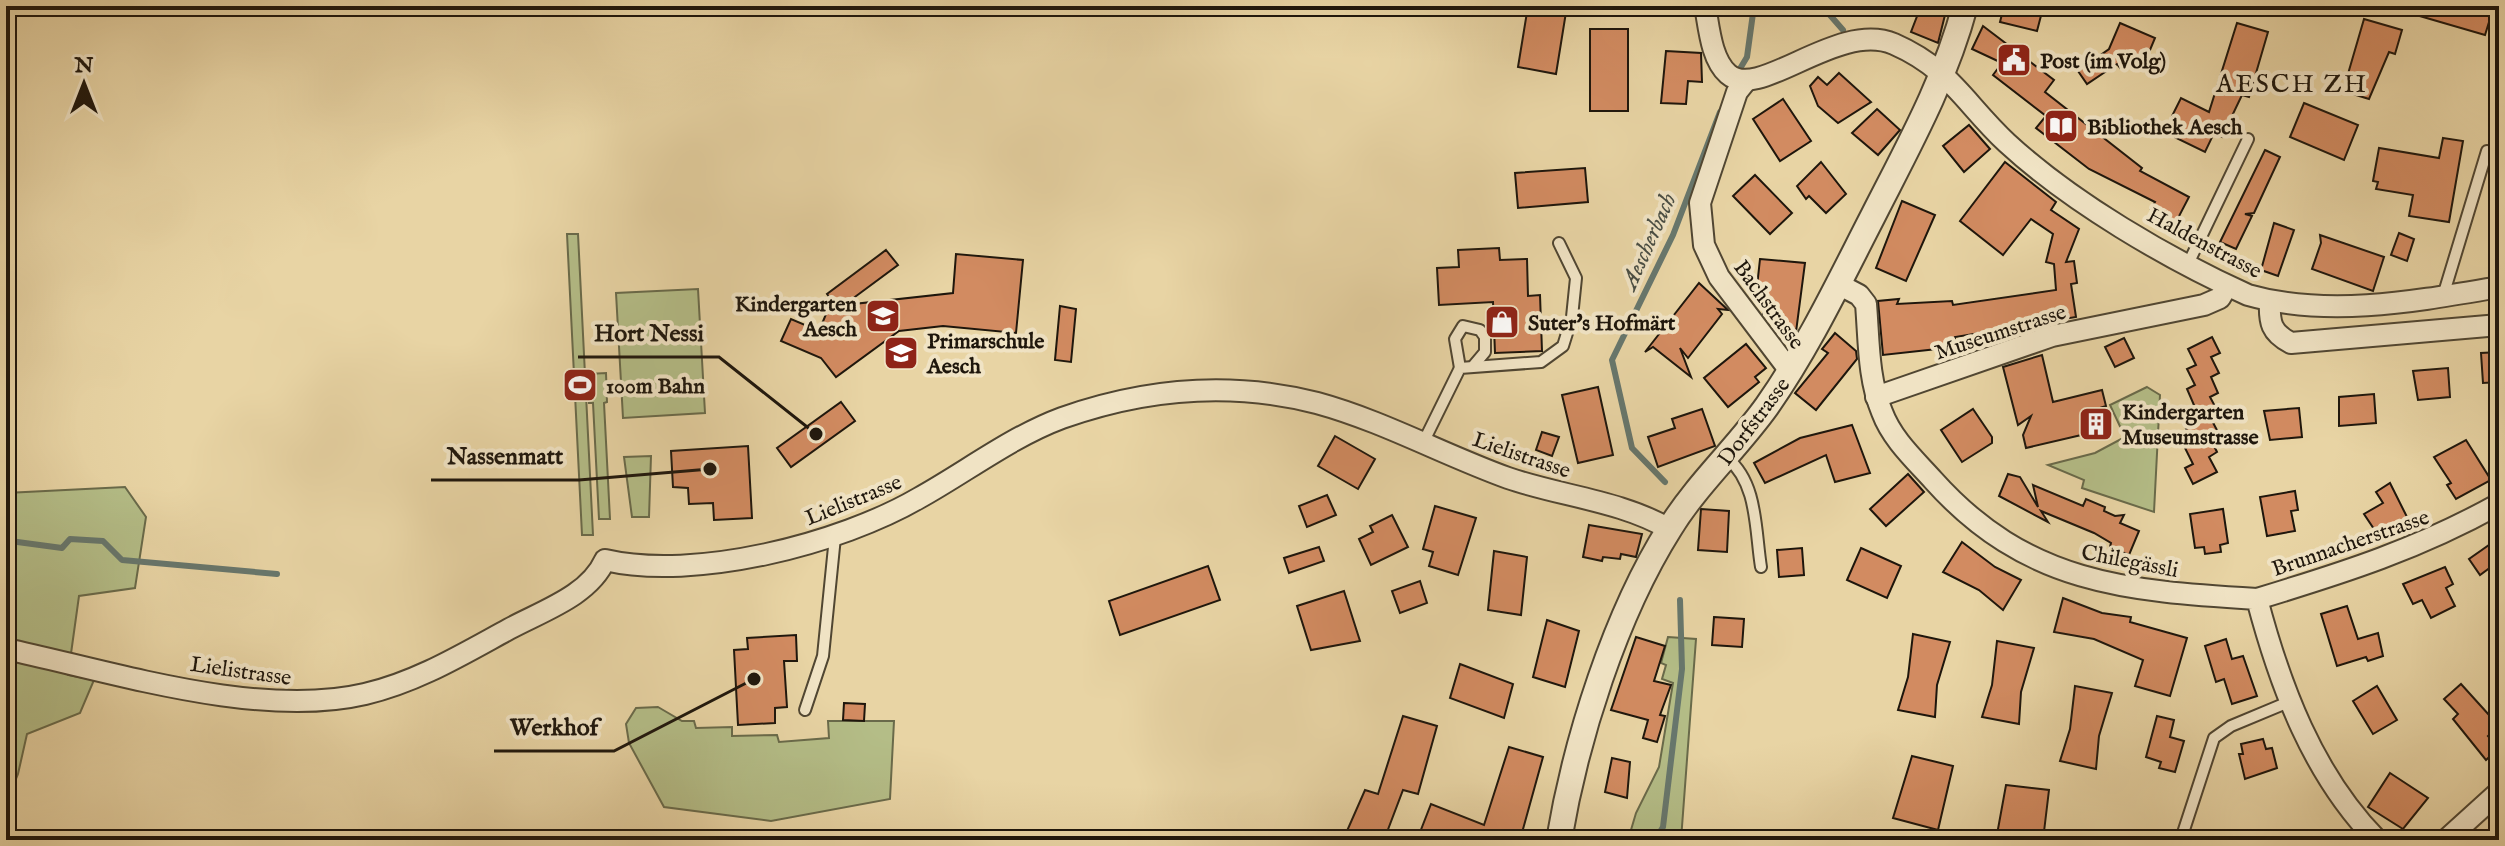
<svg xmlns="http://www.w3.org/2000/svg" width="2505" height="846" font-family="'IM FELL English',serif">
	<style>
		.green { fill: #b4bd87; stroke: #696a4a; stroke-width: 2 }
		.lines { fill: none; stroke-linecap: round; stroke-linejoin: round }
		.stream { stroke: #67776d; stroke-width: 6 }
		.building { fill: #d28b61; stroke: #1e160c; stroke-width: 2 }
		.service-casing { stroke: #504632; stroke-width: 14 }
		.minor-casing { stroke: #504632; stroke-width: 24 }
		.tertiary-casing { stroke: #504632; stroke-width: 28 }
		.service { stroke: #f0e3c4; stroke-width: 10 }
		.minor { stroke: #f0e3c4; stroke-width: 20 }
		.tertiary { stroke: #f0e3c4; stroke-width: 24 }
		.labels { text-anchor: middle; stroke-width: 8; stroke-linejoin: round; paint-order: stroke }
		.poi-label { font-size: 22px; font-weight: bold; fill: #1e160c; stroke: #f0e3c4; text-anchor: start }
		.street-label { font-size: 22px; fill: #1e160c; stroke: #f0e3c4 }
		.water-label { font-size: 24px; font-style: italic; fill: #494e44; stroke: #f0e3c4 }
		.quarter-label { font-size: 26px; letter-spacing: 2px; fill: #1e160c; stroke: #f0e3c4 }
		.leader { fill: none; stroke: #1e160c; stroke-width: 3 }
		.callout-dot { fill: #1e160c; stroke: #f0e3c4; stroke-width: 3 }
		.callout-label { font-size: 24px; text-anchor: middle; font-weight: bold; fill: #1e160c; stroke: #f0e3c4; stroke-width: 8; stroke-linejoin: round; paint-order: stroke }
	</style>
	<rect width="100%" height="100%" fill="#e8d4a4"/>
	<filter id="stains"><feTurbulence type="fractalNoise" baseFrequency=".0025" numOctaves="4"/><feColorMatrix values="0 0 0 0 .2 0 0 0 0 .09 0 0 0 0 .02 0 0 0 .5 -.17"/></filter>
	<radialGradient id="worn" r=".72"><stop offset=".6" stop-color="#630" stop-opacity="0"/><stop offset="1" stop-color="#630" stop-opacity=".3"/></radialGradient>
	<!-- green -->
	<g class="green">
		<path d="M567,234H578L593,535H582Z"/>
		<path d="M698,289L705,413L623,418L616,293Z"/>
		<path d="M606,373L607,402L604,403L610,519H599L593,403H589L588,374Z"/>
		<path d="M2147,387L2160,395L2154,512L2082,488L2084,480L2048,465L2095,453L2125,437L2110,405Z"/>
		<path d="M651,456L649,517H632L624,457Z"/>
		<path d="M125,487L146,517L135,588L79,596L68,675L94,680L80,713L27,734L18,774L6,803V493Z"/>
		<path d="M1668,637L1696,639L1681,840H1628L1636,813L1659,767L1673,683L1662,679L1666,665L1661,663Z"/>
		<path d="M658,707L682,721H694L696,728L732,727V736L777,735L779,742L829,738L828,721H894L890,799L771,821L664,807L629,743L626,724L636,708Z"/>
	</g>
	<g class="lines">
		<!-- stream -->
		<g class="stream">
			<path d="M1812,6L1829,14L1843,30"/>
			<path d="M1738,72L1747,57L1754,6"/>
			<path d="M1665,482L1632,448L1612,360L1673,235L1720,112"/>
			<path d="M6,546L10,541L62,548L70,539L103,541L122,560L277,574"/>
			<path d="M1655,840L1663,827L1682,669L1680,600"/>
		</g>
	</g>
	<!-- building -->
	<g class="building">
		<path d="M1528,6H1567L1556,74L1518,67Z"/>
		<path d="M1921,6L1945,15L1938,43L1911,32Z"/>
		<path d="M2004,6L2043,8L2037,31L2000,22Z"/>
		<path d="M2400,6H2494L2485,35L2399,10Z"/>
		<path d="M2364,19L2402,30L2395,54L2389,52L2369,99L2343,91Z"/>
		<path d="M2120,23L2155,38L2145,62L2133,60L2120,68L2117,64L2087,84L2078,71L2109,49Z"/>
		<path d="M2237,23L2268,32L2249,97L2242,95L2222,137L2214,133L2205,152L2164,132L2181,98L2209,112Z"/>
		<path d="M1983,26L2054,80L2045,92L2142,168L2140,171L2189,197L2176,222L2151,209L2155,202L2089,169L2036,128L2046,116L1993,75L2002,63L1972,49Z"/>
		<rect x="1590" y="29" width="38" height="82"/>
		<path d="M1666,51L1701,53L1702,82L1688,81L1686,104L1661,103Z"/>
		<path d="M1839,73L1871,102L1838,123L1818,106L1810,86L1818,77L1827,85Z"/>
		<path d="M1783,99L1811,141L1780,161L1753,119Z"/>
		<path d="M2304,103L2358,125L2344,160L2290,137Z"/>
		<path d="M1877,109L1900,130L1878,155L1852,133Z"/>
		<path d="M1969,125L1990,149L1964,172L1943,146Z"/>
		<path d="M2443,138L2463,141L2449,222L2409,216L2413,195L2376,189L2378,182L2373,181L2379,148L2439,158Z"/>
		<path d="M2265,150L2280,157L2254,213L2245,214L2252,216L2236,249L2220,242Z"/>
		<path d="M1821,162L1846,194L1826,213L1809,196L1806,199L1797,186Z"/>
		<path d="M2005,162L2056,202L2051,210L2079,229L2066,262L2074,261L2077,283L2071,284L2076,317L1955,337V347L1883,355L1878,301L1899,299L1897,304L1952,301L1953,305L2056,290L2054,264L2046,262L2053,234L2031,219L2003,255L1960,221Z"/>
		<path d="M1585,168L1588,202L1518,208L1515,173Z"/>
		<path d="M1755,175L1792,213L1770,234L1733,196Z"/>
		<path d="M1902,201L1935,215L1906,281L1876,268Z"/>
		<path d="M2274,223L2294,230L2278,276L2261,270Z"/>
		<path d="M2399,233L2414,239L2407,261L2391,255Z"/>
		<path d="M2320,235L2384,257L2373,291L2312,269L2321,243Z"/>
		<path d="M1499,248L1500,260L1527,259L1528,296L1540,295L1542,351L1495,353L1493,302L1439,305L1437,268L1459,267L1458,250Z"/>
		<path d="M886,250L898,265L844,305L953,293L956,254L1023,260L1016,333L943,326L899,331L836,377L821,358L781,341L791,319L819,331L829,307L836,306L827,294Z"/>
		<path d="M1760,259L1805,263L1796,332L1775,330L1776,316L1763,314L1765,297L1756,296Z"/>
		<path d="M1699,283L1728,310L1718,309L1722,314L1688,358L1680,348L1691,377L1653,347L1645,352Z"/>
		<path d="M1060,306L1076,309L1071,362L1055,360Z"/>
		<path d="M1835,333L1856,351L1857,359L1816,410L1795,393L1828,353L1822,349Z"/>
		<path d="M2212,337L2220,353L2211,357L2219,373L2211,377L2218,393L2210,397L2218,412L2210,417L2218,432L2209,436L2217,452L2209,457L2217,472L2193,484L2185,468L2193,464L2185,448L2194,444L2186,429L2194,424L2186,409L2194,405L2187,389L2195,385L2187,369L2196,365L2188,349Z"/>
		<path d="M2124,338L2134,358L2115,367L2105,347Z"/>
		<path d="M1746,344L1766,368L1755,377L1759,382L1728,407L1704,378Z"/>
		<path d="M2499,352V382L2483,383L2481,353Z"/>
		<path d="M2042,355L2053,402L2102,390L2106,406L2100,408L2107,434L2091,437L2090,433L2026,448L2023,435L2031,416L2018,425L2003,367Z"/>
		<path d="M2448,368L2450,397L2418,400L2413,371Z"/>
		<path d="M1598,387L1613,455L1578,463L1562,395Z"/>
		<path d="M2374,394L2376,423L2339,426V397Z"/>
		<path d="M841,402L855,421L791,467L777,448Z"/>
		<path d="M2299,408L2302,437L2270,440L2264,411Z"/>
		<path d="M1702,409L1715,446L1658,467L1648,437L1675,428L1672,419Z"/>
		<path d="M1973,409L1992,437V443L1962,462L1941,430Z"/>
		<path d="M1852,425L1870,473L1835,482L1826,455L1765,483L1754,463L1800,438Z"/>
		<path d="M1542,432L1559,437L1552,456L1536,450Z"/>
		<path d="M1335,436L1375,459L1358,489L1318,466Z"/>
		<path d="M2466,440L2491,480L2456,499L2447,485L2451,483L2434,457Z"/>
		<path d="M748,446L752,518L714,520L713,503L689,504L688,488L673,487L671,451Z"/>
		<path d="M1908,474L1924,492L1886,526L1870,509Z"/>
		<path d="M2008,474L2020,477L2038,507L2033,485L2083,506L2086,499L2105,507L2104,511L2115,516L2124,515L2120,523L2139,531L2129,555L2110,547L2111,543L2094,533L2041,511L2048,522L1999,496Z"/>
		<path d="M2390,483L2409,521L2376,532L2364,514L2383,503L2376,492Z"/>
		<path d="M2295,491L2298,510L2291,511L2295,531L2267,536L2260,497Z"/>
		<path d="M1327,495L1336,515L1307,527L1299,506Z"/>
		<path d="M1435,506L1476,518L1458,575L1429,566L1433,552L1423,549Z"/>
		<path d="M1701,509L1729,511L1727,552L1698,550Z"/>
		<path d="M2223,509L2228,543L2220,545L2221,552L2205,554L2204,547L2195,548L2190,514Z"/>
		<path d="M1392,515L1408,547L1371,565L1359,539L1373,532L1370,526Z"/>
		<path d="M1589,525L1642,534L1636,557L1621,554L1620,559L1603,557L1602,561L1583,557Z"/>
		<path d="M2499,538V561L2480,575L2469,559Z"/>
		<path d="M1962,542L1995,567L2021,580L2003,610L1979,590L1943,572Z"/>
		<path d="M1319,547L1324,561L1289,573L1284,558Z"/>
		<path d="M1802,548L1804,575L1779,577L1777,550Z"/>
		<path d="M1861,548L1901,566L1887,598L1847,580Z"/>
		<path d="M1494,551L1527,557L1521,615L1488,610Z"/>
		<path d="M1208,566L1220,600L1120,635L1109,601Z"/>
		<path d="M2445,567L2453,584L2446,588L2455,606L2431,618L2422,600L2413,604L2403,584Z"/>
		<path d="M1420,581L1427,603L1400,613L1392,591Z"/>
		<path d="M1344,591L1360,641L1311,650L1297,606Z"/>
		<path d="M2063,598L2102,613L2131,617L2130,622L2187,638L2170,696L2135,686L2143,660L2094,639L2054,632Z"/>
		<path d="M2347,606L2358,639L2378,633L2383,656L2368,661L2366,657L2337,666L2321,614Z"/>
		<path d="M1714,617L1744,619L1742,647L1712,645Z"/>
		<path d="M1547,620L1579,631L1565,687L1533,677Z"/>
		<path d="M1913,634L1950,642L1937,685L1935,717L1898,710L1908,677Z"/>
		<path d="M796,635L797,661H784L787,707L775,708V723L738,725L734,650L748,649L747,638Z"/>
		<path d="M1636,637L1665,646L1654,681L1671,685L1660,715L1665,716L1657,742L1643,738L1648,720L1611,710Z"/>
		<path d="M2226,639L2232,659L2243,656L2257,696L2232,704L2224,679L2216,682L2205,646Z"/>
		<path d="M1997,641L2034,648L2021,692L2019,724L1982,717L1992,685Z"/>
		<path d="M1460,664L1513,684L1504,718L1450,698Z"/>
		<path d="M2461,684L2499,726L2488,736L2499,748L2486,760L2453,719L2458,714L2444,699Z"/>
		<path d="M2075,686L2112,693L2099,736L2096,769L2060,761L2070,729Z"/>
		<path d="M2377,686L2397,720L2373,734L2353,701Z"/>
		<path d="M844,703L865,704L864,721L843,720Z"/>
		<path d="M1403,716L1437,726L1418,794L1403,790L1384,840H1343L1365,790L1378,794Z"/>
		<path d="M2157,716L2174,720L2170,737L2184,741L2175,772L2159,768L2161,762L2146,757Z"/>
		<path d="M2263,739L2266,749L2272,748L2277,768L2245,779L2239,754H2243L2241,744Z"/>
		<path d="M1509,747L1543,757L1520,840H1417L1431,804L1484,825Z"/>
		<path d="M1912,756L1953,766L1938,830L1893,818Z"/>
		<path d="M1612,758L1630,762L1627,798L1605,792Z"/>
		<path d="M2390,773L2428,798L2403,829L2368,807Z"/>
		<path d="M2006,785L2049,790L2043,840H1996Z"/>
	</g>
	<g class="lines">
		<!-- service casing -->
		<g class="service-casing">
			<g id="service">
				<path d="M2188,264L2248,139"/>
				<path d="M2443,296L2487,151"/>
				<path d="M1460,368L1455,339L1463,326L1480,330L1485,337V352L1474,365"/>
				<path d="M1423,443L1460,368L1541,362L1563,346L1572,317L1576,278L1559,243"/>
				<path d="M1727,458C1758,483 1755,530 1761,567"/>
				<path d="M805,710L823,656L835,537"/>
				<path d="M2181,839L2214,738L2231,726L2291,701"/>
			</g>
		</g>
		<!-- minor casing -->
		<g class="minor-casing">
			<g id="minor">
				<path d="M1705,6C1709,27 1711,59 1728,74C1759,102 1837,20 1894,44C1951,69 1965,104 2007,143C2071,202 2168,259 2248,295C2329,318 2417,301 2499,287"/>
				<path d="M1745,82L1737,92L1700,203L1704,245L1719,277L1790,371"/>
				<path d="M1838,284L1859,295L1866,304C1869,340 1868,379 1882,412C1892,439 1914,459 1933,480C2026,584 2126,591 2257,599C2280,686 2313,775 2377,840"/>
				<path d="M2270,302C2269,322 2271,333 2291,343L2499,325"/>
				<path d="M1876,397L2052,336L2204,305L2220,298L2227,286"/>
				<path d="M2257,599C2346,572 2418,549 2499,504"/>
				<path d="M6,649C113,672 259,719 365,694C417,682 463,654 509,629C542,611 589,596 605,560C695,581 840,544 919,498C966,472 1011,437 1062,418C1144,389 1231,381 1317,403C1383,421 1444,455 1508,478C1560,496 1622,501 1669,529"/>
				<path d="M2446,840L2499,792"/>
			</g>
		</g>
		<!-- tertiary casing -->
		<g class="tertiary-casing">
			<path id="tertiary" d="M1559,840C1576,739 1615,615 1670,528C1697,484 1737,448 1767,406C1809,346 1840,280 1873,216C1908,147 1945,81 1965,6"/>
		</g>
		<!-- service -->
		<use href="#service" class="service"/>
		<!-- minor -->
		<use href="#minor" class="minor"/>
		<!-- tertiary -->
		<use href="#tertiary" class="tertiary"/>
	</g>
	<!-- icons -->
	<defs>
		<g id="civic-square" transform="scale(1.8)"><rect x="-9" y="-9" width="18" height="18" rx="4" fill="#8f2418" stroke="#f0e3c4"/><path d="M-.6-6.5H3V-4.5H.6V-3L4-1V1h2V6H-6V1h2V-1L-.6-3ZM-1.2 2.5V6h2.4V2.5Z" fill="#fff"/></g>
		<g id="library-square" transform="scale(1.8)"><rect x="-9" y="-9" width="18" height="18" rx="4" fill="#8f2418" stroke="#f0e3c4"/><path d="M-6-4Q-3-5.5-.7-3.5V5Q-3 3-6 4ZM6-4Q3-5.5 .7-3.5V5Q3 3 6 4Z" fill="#fff"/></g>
		<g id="school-square" transform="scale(1.8)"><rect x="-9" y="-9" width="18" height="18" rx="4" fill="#8f2418" stroke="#f0e3c4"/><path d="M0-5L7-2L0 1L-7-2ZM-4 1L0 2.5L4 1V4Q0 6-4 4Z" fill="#fff"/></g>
		<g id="shop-square" transform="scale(1.8)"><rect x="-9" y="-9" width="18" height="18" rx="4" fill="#8f2418" stroke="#f0e3c4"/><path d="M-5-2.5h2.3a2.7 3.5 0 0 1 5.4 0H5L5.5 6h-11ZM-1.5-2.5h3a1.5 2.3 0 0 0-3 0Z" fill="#fff"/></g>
		<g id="stadium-square" transform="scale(1.8)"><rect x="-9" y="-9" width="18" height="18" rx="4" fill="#8f2418" stroke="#f0e3c4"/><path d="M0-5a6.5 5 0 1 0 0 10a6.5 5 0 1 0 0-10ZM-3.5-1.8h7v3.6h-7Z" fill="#fff"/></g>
		<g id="building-square" transform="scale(1.8)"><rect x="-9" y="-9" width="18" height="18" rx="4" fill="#8f2418" stroke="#f0e3c4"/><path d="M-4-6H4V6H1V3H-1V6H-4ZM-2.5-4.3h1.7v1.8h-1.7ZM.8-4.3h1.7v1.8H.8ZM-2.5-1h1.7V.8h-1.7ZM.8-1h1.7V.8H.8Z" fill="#fff"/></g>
	</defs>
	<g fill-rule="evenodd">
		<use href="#civic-square" x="2014" y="60"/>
		<use href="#library-square" x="2061" y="126"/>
		<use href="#school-square" x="883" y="316"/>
		<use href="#shop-square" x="1502" y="322"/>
		<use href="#school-square" x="901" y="353"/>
		<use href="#stadium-square" x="580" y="385"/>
		<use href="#building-square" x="2096" y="424"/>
	</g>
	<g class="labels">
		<!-- poi labels -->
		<g class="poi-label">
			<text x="2040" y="68">Post (im Volg)</text>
			<text x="2087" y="134">Bibliothek Aesch</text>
			<text x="857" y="311" text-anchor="end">Kindergarten<tspan x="857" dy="25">Aesch</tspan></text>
			<text x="1528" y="330">Suter's Hofmärt</text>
			<text x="927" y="348">Primarschule<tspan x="927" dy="25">Aesch</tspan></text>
			<text x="606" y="393">100m Bahn</text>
			<text x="2122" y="419">Kindergarten<tspan x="2122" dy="25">Museumstrasse</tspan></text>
		</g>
		<!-- street labels -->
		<g class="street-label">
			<text transform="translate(2205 242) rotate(28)" y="8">Haldenstrasse</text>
			<text transform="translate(1770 304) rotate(54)" y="8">Bachstrasse</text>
			<text transform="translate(2000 331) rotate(-18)" y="8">Museumstrasse</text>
			<text transform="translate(1753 421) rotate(-53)" y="8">Dorfstrasse</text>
			<text transform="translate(1522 454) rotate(19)" y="8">Lielistrasse</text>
			<text transform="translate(853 499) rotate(-22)" y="8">Lielistrasse</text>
			<text transform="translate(2350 542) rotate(-19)" y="8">Brunnacherstrasse</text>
			<text transform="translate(2130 560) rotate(11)" y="8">Chilegässli</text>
			<text transform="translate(241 670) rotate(8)" y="8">Lielistrasse</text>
		</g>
		<!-- water labels -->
		<g class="water-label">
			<text transform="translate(1648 241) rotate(-66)" y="8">Aescherbach</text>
		</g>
		<!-- quarter labels -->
		<g class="quarter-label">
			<text x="2292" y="92">AESCH ZH</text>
		</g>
	</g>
	<!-- callouts -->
	<path class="leader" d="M816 434L719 357H578M710 469L579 480H431M754 679L614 751H494"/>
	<g class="callout-dot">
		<circle cx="816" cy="434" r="8"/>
		<circle cx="710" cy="469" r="8"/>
		<circle cx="754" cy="679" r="8"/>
	</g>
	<g class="callout-label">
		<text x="649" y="341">Hort Nessi</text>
		<text x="505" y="464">Nassenmatt</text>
		<text x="554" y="735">Werkhof</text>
	</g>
	<!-- margin -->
	<rect width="2505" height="846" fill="none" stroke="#e8d4a4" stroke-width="32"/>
	<rect x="8" y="8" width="2489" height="830" fill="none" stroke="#1e160c" stroke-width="4"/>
	<rect x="16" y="16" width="2473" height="814" fill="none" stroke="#1e160c" stroke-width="2"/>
	<!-- north arrow -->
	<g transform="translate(84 84)" stroke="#f0e3c4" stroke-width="6" paint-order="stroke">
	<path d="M0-6L14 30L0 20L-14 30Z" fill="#1e160c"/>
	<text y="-12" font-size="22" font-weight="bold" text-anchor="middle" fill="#1e160c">N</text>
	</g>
	<rect width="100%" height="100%" filter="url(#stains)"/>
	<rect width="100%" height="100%" fill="url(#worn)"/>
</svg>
